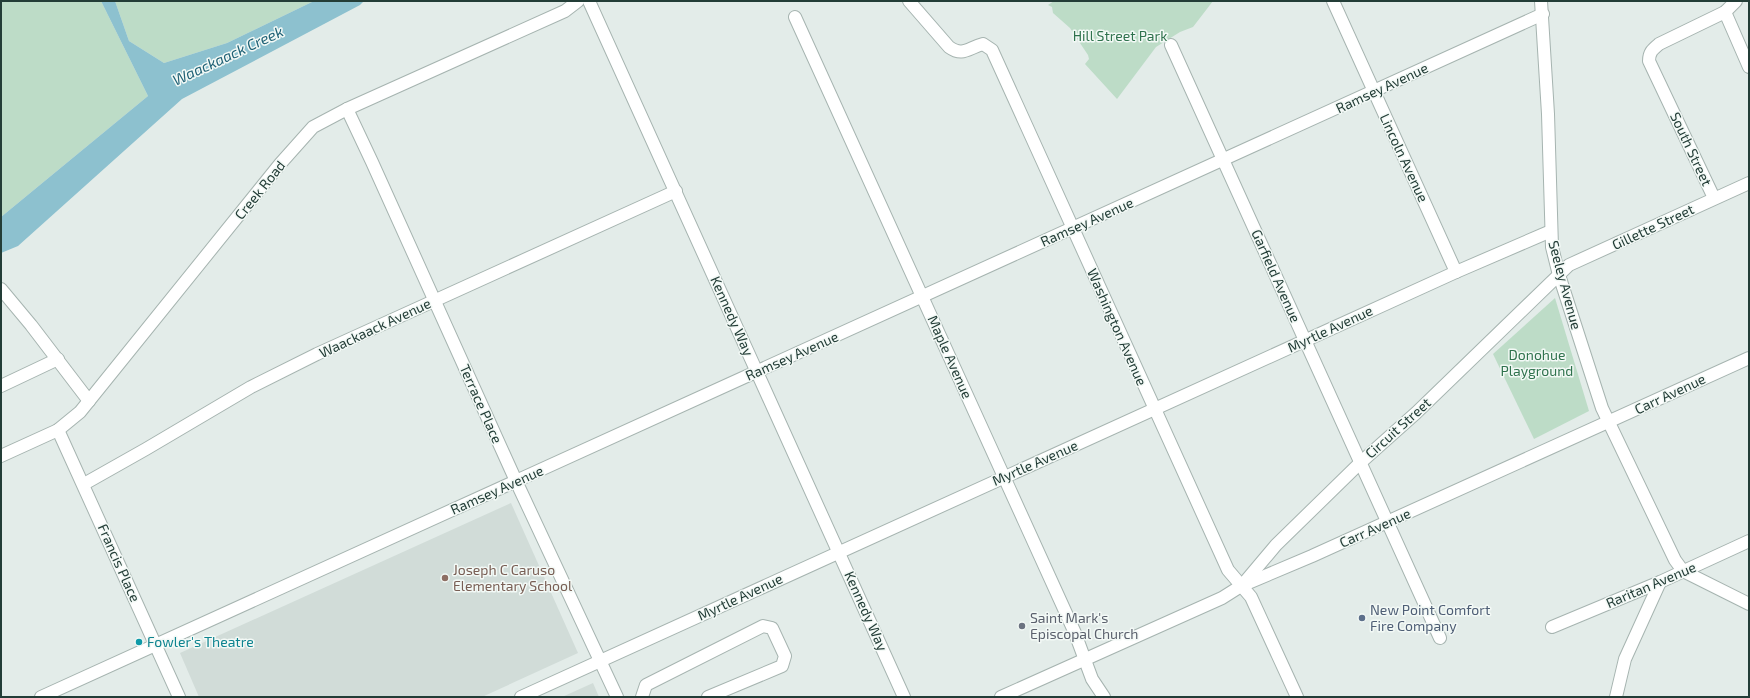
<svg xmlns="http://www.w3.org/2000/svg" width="1750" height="698" font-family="'Exo 2',sans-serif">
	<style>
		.built { fill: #d1dcd8 }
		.green { fill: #bddcc7 }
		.water { fill: #8dc1cf }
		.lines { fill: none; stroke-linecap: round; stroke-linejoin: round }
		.minor-casing { stroke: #a6b4b0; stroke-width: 14 }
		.minor { stroke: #fff; stroke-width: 12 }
		.education-dot { fill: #8d6e63; stroke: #f3f9f6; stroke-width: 1.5 }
		.service-dot { fill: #5c6f8a; stroke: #f3f9f6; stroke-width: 1.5 }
		.worship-dot { fill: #6b7280; stroke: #f3f9f6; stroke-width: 1.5 }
		.culture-dot { fill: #0f9aa8; stroke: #f3f9f6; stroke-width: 1.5 }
		.labels { text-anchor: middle; stroke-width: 3; stroke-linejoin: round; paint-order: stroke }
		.park-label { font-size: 14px; fill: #2f724d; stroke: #f3f9f6 }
		.street-label { font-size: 14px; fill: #233d37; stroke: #f3f9f6 }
		.education-label { font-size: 14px; fill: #785e54; stroke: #f3f9f6; text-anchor: start }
		.service-label { font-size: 14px; fill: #4e5e75; stroke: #f3f9f6; text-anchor: start }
		.worship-label { font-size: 14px; fill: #5b616d; stroke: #f3f9f6; text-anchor: start }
		.culture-label { font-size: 14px; fill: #0d838f; stroke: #f3f9f6; text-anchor: start }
		.water-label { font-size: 15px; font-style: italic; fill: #206276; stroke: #f3f9f6 }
	</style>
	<rect width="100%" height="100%" fill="#e3ece9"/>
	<!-- built -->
	<g class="built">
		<path d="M511,503L578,653L482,697H199L180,653Z"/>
		<path d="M593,683L599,697H562Z"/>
	</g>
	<!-- green -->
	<g class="green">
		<path d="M1,1H101L148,96L1,217Z"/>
		<path d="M115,1H314L227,43L164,63L129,41Z"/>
		<path d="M1054,1H1213L1193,27L1180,32L1156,47L1117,99L1085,64L1089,59L1088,55L1070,28L1053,13L1052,7L1048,5Z"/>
		<path d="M1555,298L1589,411L1534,439L1493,354Z"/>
	</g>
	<!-- water -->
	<path class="water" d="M101,1H115L129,41L164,63L227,43L314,1H364L360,5L182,99L18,246L1,253V217L148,96Z"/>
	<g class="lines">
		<!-- minor casing -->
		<g class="minor-casing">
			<g id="minor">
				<path d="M589,1L904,697"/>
				<path d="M909,1L949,47C963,57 968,48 983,44L992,50L1228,570L1251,597L1297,697"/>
				<path d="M1333,1L1456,272"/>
				<path d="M1541,1L1548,114L1552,247L1559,275L1602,408L1675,560L1683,571L1749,604"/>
				<path d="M1725,12L1749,67"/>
				<path d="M795,17L1075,633L1092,679L1104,697"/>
				<path d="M1171,45L1440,638"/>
				<path d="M347,109L372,162L516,481L617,697"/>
				<path d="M1714,198L1649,61C1649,52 1653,49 1659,44L1725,12L1736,1"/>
				<path d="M1,289L31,325L89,401"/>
				<path d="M1,386L58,359"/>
				<path d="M58,430L179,697"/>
				<path d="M1,456L58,430L80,412L280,164L313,127L347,109L565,11L578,1"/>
				<path d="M84,484L146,449L251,387L317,354L676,191"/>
				<path d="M1244,583L1276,545L1360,463L1416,413L1569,265L1749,183"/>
				<path d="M1552,627L1660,582L1749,541"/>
				<path d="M41,697L1543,14"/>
				<path d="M521,697L1456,272L1551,231"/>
				<path d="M642,697L646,685L763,626L772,628L785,656L782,666L708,697"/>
				<path d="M1001,697L1222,598L1241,586L1312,556L1749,358"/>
				<path d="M1616,697L1625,659L1660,582"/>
			</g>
		</g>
		<!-- minor -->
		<use href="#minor" class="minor"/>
	</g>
	<!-- markers -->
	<circle class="education-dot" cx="445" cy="578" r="4"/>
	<circle class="service-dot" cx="1362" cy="618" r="4"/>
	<circle class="worship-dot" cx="1022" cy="626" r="4"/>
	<circle class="culture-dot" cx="139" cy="642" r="4"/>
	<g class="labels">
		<!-- park labels -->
		<g class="park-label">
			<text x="1120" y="41">Hill Street Park</text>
			<text x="1537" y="360">Donohue<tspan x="1537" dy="16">Playground</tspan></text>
		</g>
		<!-- street labels -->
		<g class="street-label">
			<text transform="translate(1382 88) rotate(-25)" y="5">Ramsey Avenue</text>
			<text transform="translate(1691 149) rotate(65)" y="5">South Street</text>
			<text transform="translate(1404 158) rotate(65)" y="5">Lincoln Avenue</text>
			<text transform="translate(260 190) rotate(-51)" y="5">Creek Road</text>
			<text transform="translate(1087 222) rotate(-24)" y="5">Ramsey Avenue</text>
			<text transform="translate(1653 227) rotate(-25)" y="5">Gillette Street</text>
			<text transform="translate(1276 276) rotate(66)" y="5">Garfield Avenue</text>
			<text transform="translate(1565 285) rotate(75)" y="5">Seeley Avenue</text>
			<text transform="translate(732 316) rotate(66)" y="5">Kennedy Way</text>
			<text transform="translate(1117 327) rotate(66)" y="5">Washington Avenue</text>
			<text transform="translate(375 328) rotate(-25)" y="5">Waackaack Avenue</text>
			<text transform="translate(1330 329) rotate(-25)" y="5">Myrtle Avenue</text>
			<text transform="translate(792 356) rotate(-24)" y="5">Ramsey Avenue</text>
			<text transform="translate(950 357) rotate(66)" y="5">Maple Avenue</text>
			<text transform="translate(1670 394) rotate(-25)" y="5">Carr Avenue</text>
			<text transform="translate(481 404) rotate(66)" y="5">Terrace Place</text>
			<text transform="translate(1398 428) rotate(-42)" y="5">Circuit Street</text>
			<text transform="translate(1035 463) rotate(-24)" y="5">Myrtle Avenue</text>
			<text transform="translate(497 490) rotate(-24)" y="5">Ramsey Avenue</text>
			<text transform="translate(1375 528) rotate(-24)" y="5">Carr Avenue</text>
			<text transform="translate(119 563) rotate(66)" y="5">Francis Place</text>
			<text transform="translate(1651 585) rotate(-23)" y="5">Raritan Avenue</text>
			<text transform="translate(740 597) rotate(-25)" y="5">Myrtle Avenue</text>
			<text transform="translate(866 611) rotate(66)" y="5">Kennedy Way</text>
		</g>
		<!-- education labels -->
		<g class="education-label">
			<text x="453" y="575">Joseph C Caruso<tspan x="453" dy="16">Elementary School</tspan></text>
		</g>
		<!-- service labels -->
		<g class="service-label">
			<text x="1370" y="615">New Point Comfort<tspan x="1370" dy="16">Fire Company</tspan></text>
		</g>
		<!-- worship labels -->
		<g class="worship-label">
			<text x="1030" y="623">Saint Mark's<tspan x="1030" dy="16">Episcopal Church</tspan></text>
		</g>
		<!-- culture labels -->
		<g class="culture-label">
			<text x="147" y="647">Fowler's Theatre</text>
		</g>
		<!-- water labels -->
		<g class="water-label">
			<text transform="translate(228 56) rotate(-25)" y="5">Waackaack Creek</text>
		</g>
	</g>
	<!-- border -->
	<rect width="1750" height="698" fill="none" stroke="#233d37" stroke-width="4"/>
</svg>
